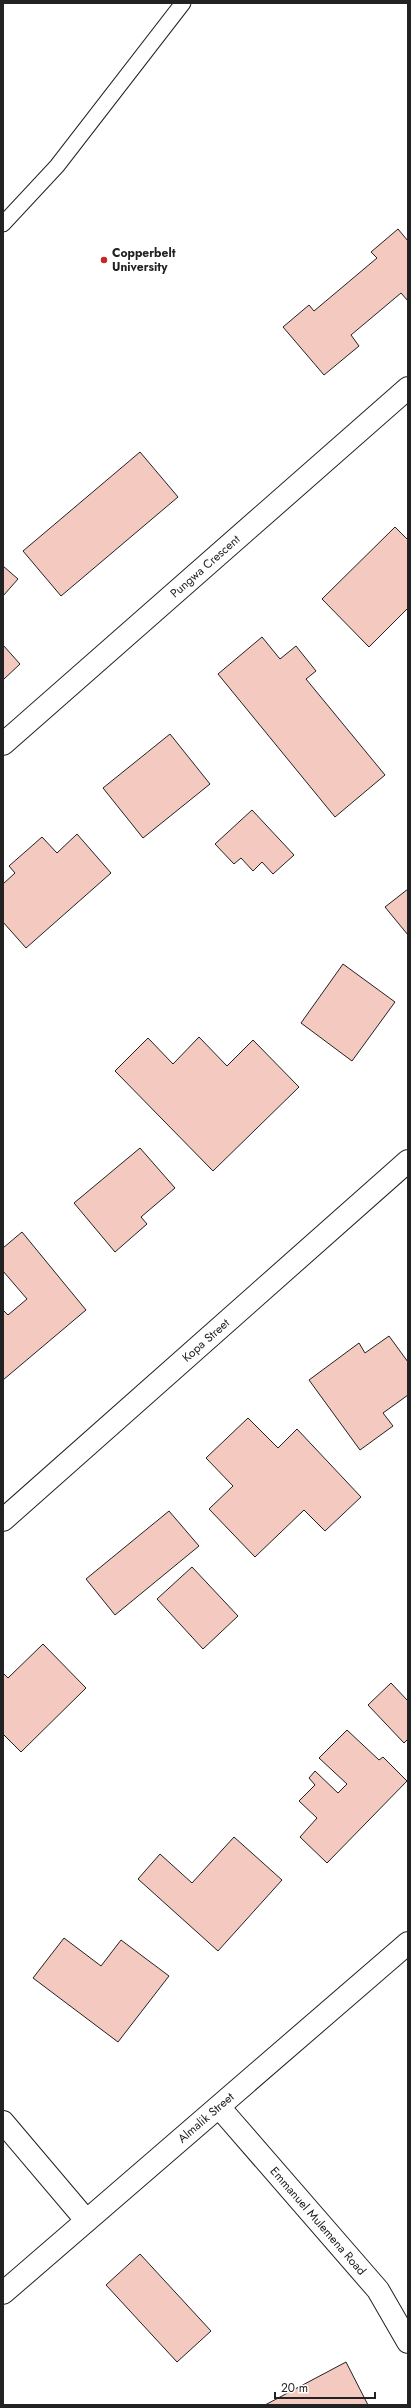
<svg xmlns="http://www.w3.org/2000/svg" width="411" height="2408" font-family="Jost,sans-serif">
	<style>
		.building { fill: #f3c9c0; stroke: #222 }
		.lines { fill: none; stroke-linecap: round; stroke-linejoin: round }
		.service-casing { stroke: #222; stroke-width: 17 }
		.minor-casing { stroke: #222; stroke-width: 24 }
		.service { stroke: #fff; stroke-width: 15 }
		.minor { stroke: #fff; stroke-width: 22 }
		.poi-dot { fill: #c62828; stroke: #fff; stroke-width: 1.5 }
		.labels { text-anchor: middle; stroke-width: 3; stroke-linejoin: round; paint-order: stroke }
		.poi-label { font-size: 12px; font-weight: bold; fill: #222; stroke: #fff; text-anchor: start }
		.street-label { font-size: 12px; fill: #222; stroke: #fff }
	</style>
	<rect width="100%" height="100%" fill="#fff"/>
	<!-- building -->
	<g class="building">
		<path d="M398,229L408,241V301L401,293L351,335L359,346L324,375L283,327L309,305L314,311L377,258L371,252Z"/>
		<path d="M140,452L178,497L61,596L23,551Z"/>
		<path d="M395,527L408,540V608L369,647L322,599Z"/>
		<path d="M3,566L18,579L3,596Z"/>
		<path d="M262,637L280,659L296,646L316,671L306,679L385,775L335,817L218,674Z"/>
		<path d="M3,645L20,664L3,680Z"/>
		<path d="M170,734L210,784L143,838L103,788Z"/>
		<path d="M252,810L294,855L273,874L262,862L253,871L241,858L234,864L215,844Z"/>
		<path d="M77,834L111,873L26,948L3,922V884L15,873L9,866L42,837L57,853Z"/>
		<path d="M408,889V935L385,907Z"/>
		<path d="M343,964L395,1002L352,1061L301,1023Z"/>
		<path d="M199,1037L227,1066L253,1040L299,1087L213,1171L115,1071L148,1038L173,1064Z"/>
		<path d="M140,1148L175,1188L141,1217L147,1224L115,1252L74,1203Z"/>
		<path d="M22,1232L86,1310L3,1380V1310L8,1315L27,1299L3,1271V1248Z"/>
		<path d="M389,1336L408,1362V1395L383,1413L393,1426L360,1450L309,1380L359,1343L365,1353Z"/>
		<path d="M248,1418L278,1448L297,1429L361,1497L325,1531L304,1510L255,1557L209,1509L233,1486L206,1458Z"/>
		<path d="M169,1511L199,1546L115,1615L86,1579Z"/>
		<path d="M192,1567L238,1616L203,1649L157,1599Z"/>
		<path d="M43,1644L86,1688L21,1752L3,1734V1673L8,1678Z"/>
		<path d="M391,1683L408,1701V1739L404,1743L368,1705Z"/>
		<path d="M347,1730L379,1760L383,1757L407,1781L327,1863L300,1837L317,1818L299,1801L315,1785L309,1778L315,1771L338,1793L347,1784L319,1758Z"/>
		<path d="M234,1837L282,1880L218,1951L138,1879L160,1854L192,1883Z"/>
		<path d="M64,1938L101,1966L121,1940L169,1976L118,2042L33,1978Z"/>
		<path d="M140,2254L211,2331L177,2362L106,2285Z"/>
		<path d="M346,2362L368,2405H265Z"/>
	</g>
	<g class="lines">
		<!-- service casing -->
		<g class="service-casing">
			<path id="service" d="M3,224L57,166L183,3"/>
		</g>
		<!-- minor casing -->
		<g class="minor-casing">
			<g id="minor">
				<path id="s1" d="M3,744L408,388"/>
				<path id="s2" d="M3,1520L408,1161"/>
				<path id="s3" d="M219,2107L378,2290L408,2342"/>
				<path d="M3,2122L86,2220"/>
				<path id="s4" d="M3,2293L408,1943"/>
			</g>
		</g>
		<!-- service -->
		<use href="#service" class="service"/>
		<!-- minor -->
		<use href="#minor" class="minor"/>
	</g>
	<!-- markers -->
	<circle class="poi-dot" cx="104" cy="260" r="4"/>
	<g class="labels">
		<!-- poi labels -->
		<g class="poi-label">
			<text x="112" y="257">Copperbelt<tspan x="112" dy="14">University</tspan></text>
		</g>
		<!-- street labels -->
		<g class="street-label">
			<text dy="4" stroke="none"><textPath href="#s1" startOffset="269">Pungwa Crescent</textPath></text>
			<text dy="4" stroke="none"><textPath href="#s2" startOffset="271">Kopa Street</textPath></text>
			<text dy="4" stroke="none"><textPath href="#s4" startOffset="268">Almalik Street</textPath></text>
			<text dy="4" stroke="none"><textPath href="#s3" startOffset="151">Emmanuel Mulemena Road</textPath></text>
		</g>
	</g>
	<!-- border -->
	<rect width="411" height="2408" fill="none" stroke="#222222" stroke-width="8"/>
	<!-- scale -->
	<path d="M275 2392v6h100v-6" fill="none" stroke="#222222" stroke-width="2"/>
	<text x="281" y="2392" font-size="12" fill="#222222" stroke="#ffffff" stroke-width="3" paint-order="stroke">20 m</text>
</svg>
